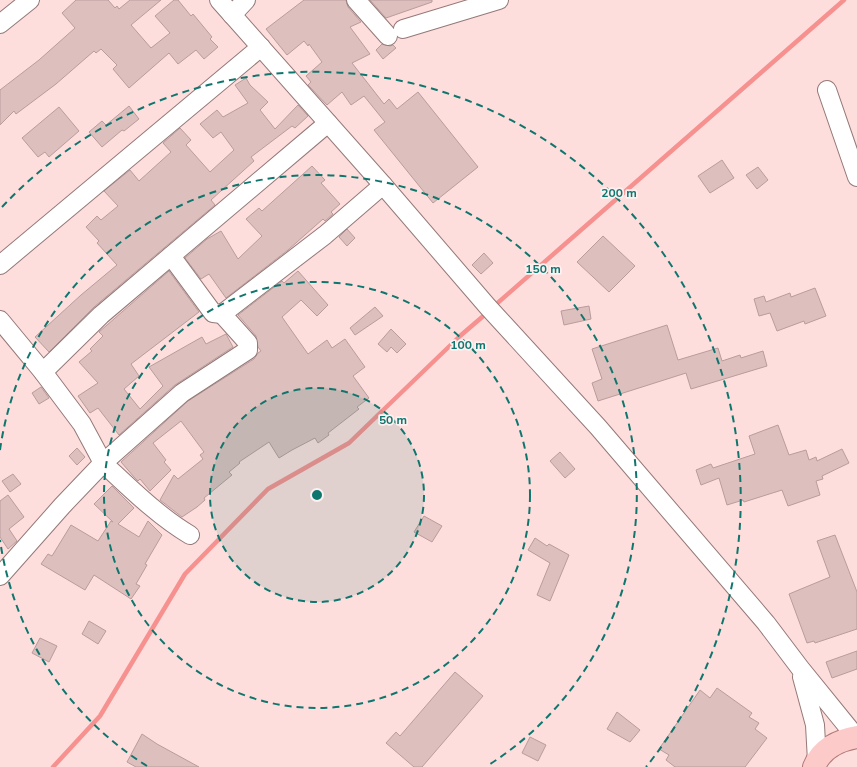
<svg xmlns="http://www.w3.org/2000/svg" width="857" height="767" font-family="'Nunito Sans',sans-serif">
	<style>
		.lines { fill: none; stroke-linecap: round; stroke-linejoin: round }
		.stream { stroke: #f6918f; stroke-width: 4.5 }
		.building { fill: #ddc0be; stroke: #b99c9b }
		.minor-casing { stroke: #947977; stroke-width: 20 }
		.major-casing { stroke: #b17876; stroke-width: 24 }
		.minor { stroke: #fff; stroke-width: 18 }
		.major { stroke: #fbcac9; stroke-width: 22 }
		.ring { fill: none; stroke: #0f766e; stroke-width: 2; stroke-dasharray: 7 5 }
		.centre { fill: #0f766e; stroke: #fdf0f0; stroke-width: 2 }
		.ring-label { font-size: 12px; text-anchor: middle; font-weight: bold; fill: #0f766e; stroke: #fdf0f0; stroke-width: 3.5; stroke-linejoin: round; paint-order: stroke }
	</style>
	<rect width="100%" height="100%" fill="#fddedd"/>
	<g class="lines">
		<!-- stream -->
		<g class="stream">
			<path d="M493,307L844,0"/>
			<path d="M53,767L100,716L185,574L268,489L349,443L460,336L488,312"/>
		</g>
	</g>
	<!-- building -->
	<g class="building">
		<path d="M76,0H108L115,8L117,6L119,9L130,0H161L131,25L151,48L170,33L155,16L174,0H178L191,16L193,14L212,37L210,39L218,47L204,59L196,50L178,64L169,53L129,88L113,69L117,65L101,49L96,53L94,51L56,84L16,114L14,111L0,125V90L39,60L75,28L62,13Z"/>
		<path d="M304,0H346L348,7L361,22L350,27L370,54L352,63L384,104L389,99L397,109L418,92L478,167L433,203L374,130L385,122L364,96L351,105L342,92L327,105L308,85L311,82L306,76L322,62L309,44L308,46L304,41L287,55L266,29Z"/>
		<path d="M370,0H432V2L386,18Z"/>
		<path d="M382,44L390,46L393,45L396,48L383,59L376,50Z"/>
		<path d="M246,78L250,85L268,102L260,110L275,129L298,105L308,116L295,128L292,126L251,157L254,161L211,200L215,205L94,307L49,352L35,337L81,295L117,265L97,243L99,241L86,227L97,216L101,220L118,206L104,191L130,170L139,181L171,152L163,143L180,128L191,140L186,145L210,172L234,150L221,132L213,138L200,124L217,110L223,117L248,103L235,85Z"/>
		<path d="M129,106L139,119L124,131L122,130L102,147L89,132L102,121L106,125Z"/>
		<path d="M59,107L79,131L49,157L45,152L38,157L22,138Z"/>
		<path d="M722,160L734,178L710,193L698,176Z"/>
		<path d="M312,166L325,180L321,183L340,204L331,212L333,214L325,221L323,219L288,250L226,298L209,274L201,279L185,258L207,239L221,231L238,259L262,236L246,219L259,208L262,211Z"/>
		<path d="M758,167L768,180L757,189L746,175Z"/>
		<path d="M347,229L355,238L347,246L339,237Z"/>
		<path d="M603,236L635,266L609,292L577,262Z"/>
		<path d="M484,253L493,263L481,274L472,265Z"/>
		<path d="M169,271L199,312L131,364L139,376L124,389L140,409L163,386L149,367L202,337L206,344L226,334L233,347L175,385L119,435L98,408L90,413L78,396L98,383L79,362L92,351L90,349L103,336L99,332Z"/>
		<path d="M298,271L328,305L317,316L301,300L282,317L308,354L327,340L332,348L345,339L365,367L353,376L369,398L357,407L359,409L328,433L329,435L318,443L315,438L292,450L279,458L269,442L239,462L240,463L229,472L232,475L204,498L205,500L197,507L182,517L160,500L174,475L178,479L203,459L200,455L204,452L181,421L153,443L166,460L164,462L171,470L150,491L140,479L138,481L134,477L121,462L188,401L254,359L258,353L261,351L258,347L256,336L238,315L282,281L284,283Z"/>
		<path d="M815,288L826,316L805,324L804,321L777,331L770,313L759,316L754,299L764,296L766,302L790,293L791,297Z"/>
		<path d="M589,306L591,319L564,325L561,311Z"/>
		<path d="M375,307L383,316L355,335L350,328Z"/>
		<path d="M667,325L678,360L718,348L722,361L740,355L741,358L763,351L767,366L691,389L686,373L598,401L592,383L602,379L592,349Z"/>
		<path d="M391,329L406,344L397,353L391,347L387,352L378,344Z"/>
		<path d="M41,387L49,398L39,404L32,393Z"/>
		<path d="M778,425L789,455L806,450L809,460L816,457L817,461L842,449L849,463L822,476L823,479L816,481L820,495L788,506L782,490L744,502L743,500L727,505L719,478L701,485L696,470L711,464L713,468L755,454L749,436Z"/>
		<path d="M77,448L85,457L77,465L69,456Z"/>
		<path d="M560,452L575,469L565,478L550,461Z"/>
		<path d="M13,474L21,484L10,492L2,481Z"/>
		<path d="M112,486L134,508L118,524L139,537L148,521L162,535L145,564L147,565L136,584L140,586L131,599L94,575L85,590L41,564L48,554L52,556L71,525L98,541L111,521L113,522L94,504Z"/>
		<path d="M8,495L24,517L9,529L17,541L8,549L0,537V501Z"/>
		<path d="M424,516L442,526L432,542L414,532Z"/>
		<path d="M835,535L857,592V629L815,643L814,641L807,643L789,594L830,577L817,541Z"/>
		<path d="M535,538L547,546L549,544L569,555L550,601L537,595L550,563L528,550Z"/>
		<path d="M89,621L106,631L98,644L82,634Z"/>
		<path d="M40,638L57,646L49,662L32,653Z"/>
		<path d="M857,651V669L832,678L826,662Z"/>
		<path d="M455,672L483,696L422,767H414L386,743L396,732L400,736Z"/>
		<path d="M717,688L752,713L749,717L759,723L755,729L767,738L745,767H675L666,760L669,755L659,749L700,690L710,698Z"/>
		<path d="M617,712L640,730L630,742L607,729Z"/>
		<path d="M142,734L157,744L199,767H136L127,762Z"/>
		<path d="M530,737L546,745L538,761L522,753Z"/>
	</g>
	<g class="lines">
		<!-- minor casing -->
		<g class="minor-casing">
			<g id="minor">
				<path d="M219,0L383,185L488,307L598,427L766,623L800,668L856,737"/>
				<path d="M356,0L388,36"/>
				<path d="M232,15L246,0"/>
				<path d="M0,24L30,0"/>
				<path d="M403,29L499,0"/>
				<path d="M827,90L857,177"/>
				<path d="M171,256L213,313L222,314L325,235L383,185"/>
				<path d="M0,265L261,47"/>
				<path d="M0,320L43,372L82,424L103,463L62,506L0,576"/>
				<path d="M43,372L101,315L328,123"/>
				<path d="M190,535C158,516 130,488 103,463L182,393L248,350V343L222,314"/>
				<path d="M802,677L815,725L817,761"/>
			</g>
		</g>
		<!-- major casing -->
		<g class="major-casing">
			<path id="major" d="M814,767C821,749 839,740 857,737"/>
		</g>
		<!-- minor -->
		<use href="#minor" class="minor"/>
		<!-- major -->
		<use href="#major" class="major"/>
	</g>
	<!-- distance rings -->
	<circle cx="317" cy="495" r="107" fill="#0f766e" fill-opacity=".12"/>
	<g class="ring">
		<circle cx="317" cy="495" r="107"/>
		<circle cx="317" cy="495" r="213"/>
		<path d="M147 766A320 320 0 0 1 0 540M0 450A320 320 0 1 1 487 766"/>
		<path d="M2 207A427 427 0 0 1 646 767"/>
	</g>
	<circle cx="317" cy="495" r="6" class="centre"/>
	<g class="ring-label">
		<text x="619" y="197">200 m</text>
		<text x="543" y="273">150 m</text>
		<text x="468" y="349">100 m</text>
		<text x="393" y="424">50 m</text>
	</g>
</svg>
